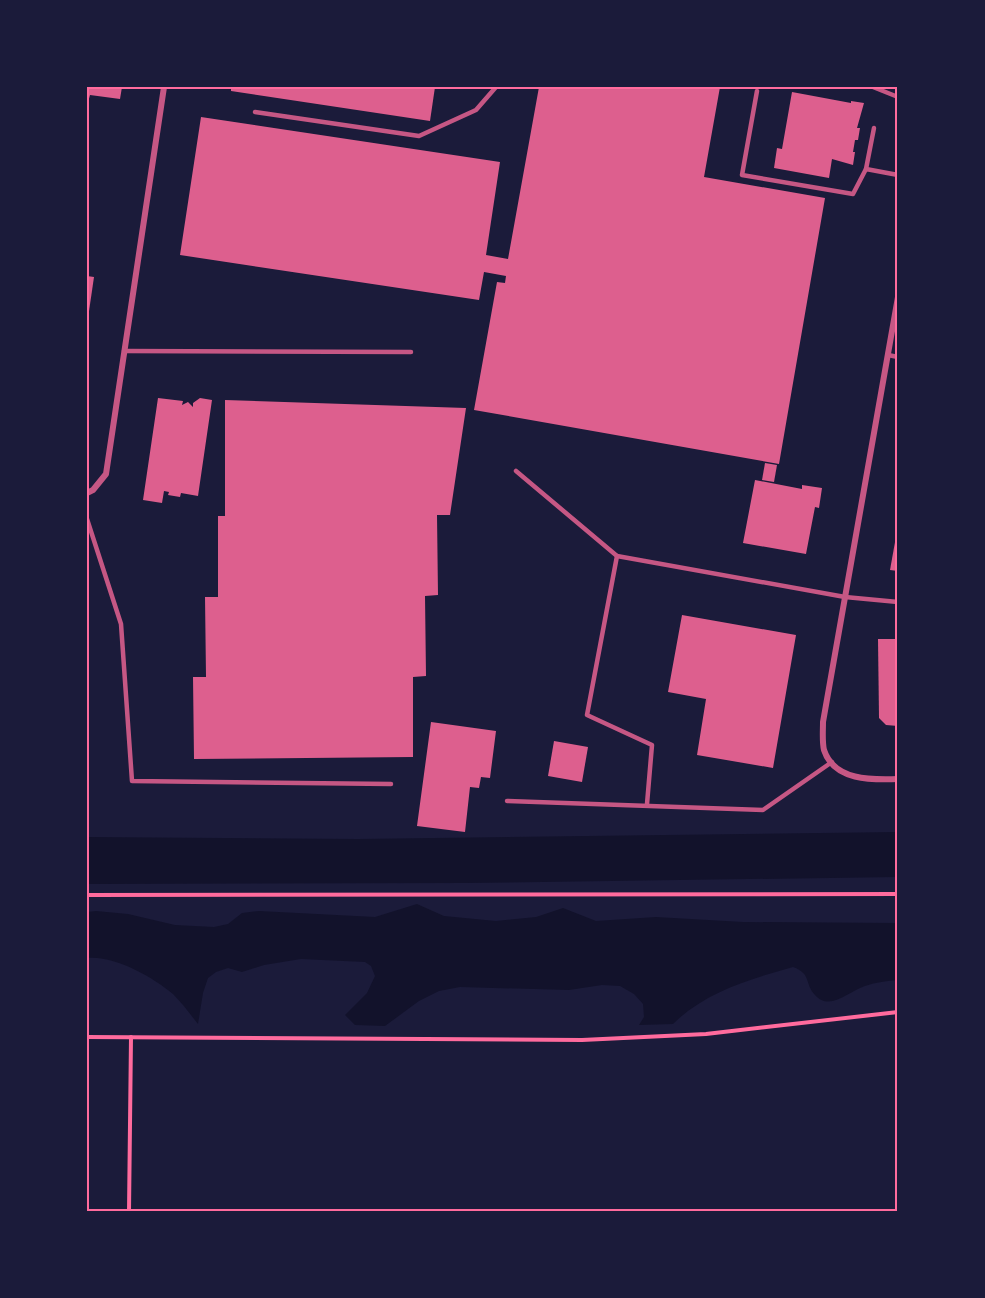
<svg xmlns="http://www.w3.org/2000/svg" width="985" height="1298" font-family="'Golos Text',sans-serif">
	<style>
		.water { fill: #12122b }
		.building { fill: #dd5f8e }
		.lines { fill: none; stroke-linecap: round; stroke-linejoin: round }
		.path { stroke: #ff6b9d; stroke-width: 4 }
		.service { stroke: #c65784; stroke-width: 4.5 }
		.minor { stroke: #c65784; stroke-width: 6 }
		.neatline { fill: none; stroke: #ff6b9d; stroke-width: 2 }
	</style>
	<rect width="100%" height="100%" fill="#1b1b3a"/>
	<!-- water -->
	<g class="water">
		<path d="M898,832V877L465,883L87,884V837L358,839Z"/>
		<path d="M417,904L444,916L496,921L536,917L563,908L596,921L656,917L743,922L898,923V980C887,981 876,982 865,986C849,991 830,1012 815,995C804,983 812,974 793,967C750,979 705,992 673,1024L639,1025L644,1017L643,1004L634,994L620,986L602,985L569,990L460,987L439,991L419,1001L385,1026L355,1025L345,1015L367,993L375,976L371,966L365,962L301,959L264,965L242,972L228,968L216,972L208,978L203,993L198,1024C190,1014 182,1003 173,994C153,977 114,955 87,958V912L96,911L128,914L175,925L214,927L228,924L242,913L259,911L375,917Z"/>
	</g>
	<!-- building -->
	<g class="building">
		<path d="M87,87H122L120,99L90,95L87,106Z"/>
		<path d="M231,87H435L430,121L231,91Z"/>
		<path d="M539,87H720L704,177L825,198L779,464L474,410L497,282L505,283L506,276L484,272L479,300L180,255L201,117L500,162L486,255L508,259Z"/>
		<path d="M792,92L851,103V101L864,103L857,128H860L858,140H855L853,152H855L853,165L832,159L829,178L774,168L777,148L782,149Z"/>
		<path d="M87,276L94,277L88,318H87Z"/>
		<path d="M158,398L183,401L182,405L188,402L193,407V403L200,398L212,400L198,496L181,493L180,497L168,495L169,492L164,491L162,503L143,500Z"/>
		<path d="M225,400L466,408L450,515H437L438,595L425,596L426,676L413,677V757L194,759L193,677H206L205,597H218V516H225Z"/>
		<path d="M765,463L777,465L774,482L762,480Z"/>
		<path d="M755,480L802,489V485L822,488L819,508L815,507L806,554L743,543Z"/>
		<path d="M897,531H898V571L890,570Z"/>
		<path d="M682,615L796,635L773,768L697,755L706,699L668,692Z"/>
		<path d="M878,639H898V726L886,725L879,718Z"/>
		<path d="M431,722L496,731L490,778L481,777L479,788L470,787L465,832L417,826Z"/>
		<path d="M554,741L588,747L582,782L548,776Z"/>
	</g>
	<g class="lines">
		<!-- path -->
		<g class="path">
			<path d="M87,895L898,894"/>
			<path d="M87,1037L582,1040L706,1034L898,1012"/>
			<path d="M129,1211L131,1037"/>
		</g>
		<!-- service -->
		<g class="service">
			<path d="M873,87L898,97"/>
			<path d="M757,91L742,175L853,194L866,169L898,175"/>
			<path d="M255,112L419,136L476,110L496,87"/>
			<path d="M866,169L874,128"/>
			<path d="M124,351L411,352"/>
			<path d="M888,355L898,357"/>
			<path d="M516,471L617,556"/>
			<path d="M87,519L121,624L132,781L391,784"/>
			<path d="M507,801L763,810L832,762"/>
			<path d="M647,804L652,745L587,715L617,556L845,597L898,602"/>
		</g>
		<!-- minor -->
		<g class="minor">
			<path d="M898,297L823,722C823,731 822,742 824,750C834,781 872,780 898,779"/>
			<path d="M87,493L93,490L106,474L164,87"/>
		</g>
	</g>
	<!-- border -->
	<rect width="985" height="1298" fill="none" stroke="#1b1b3a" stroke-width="177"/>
	<rect x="88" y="88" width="808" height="1122" class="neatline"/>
</svg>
